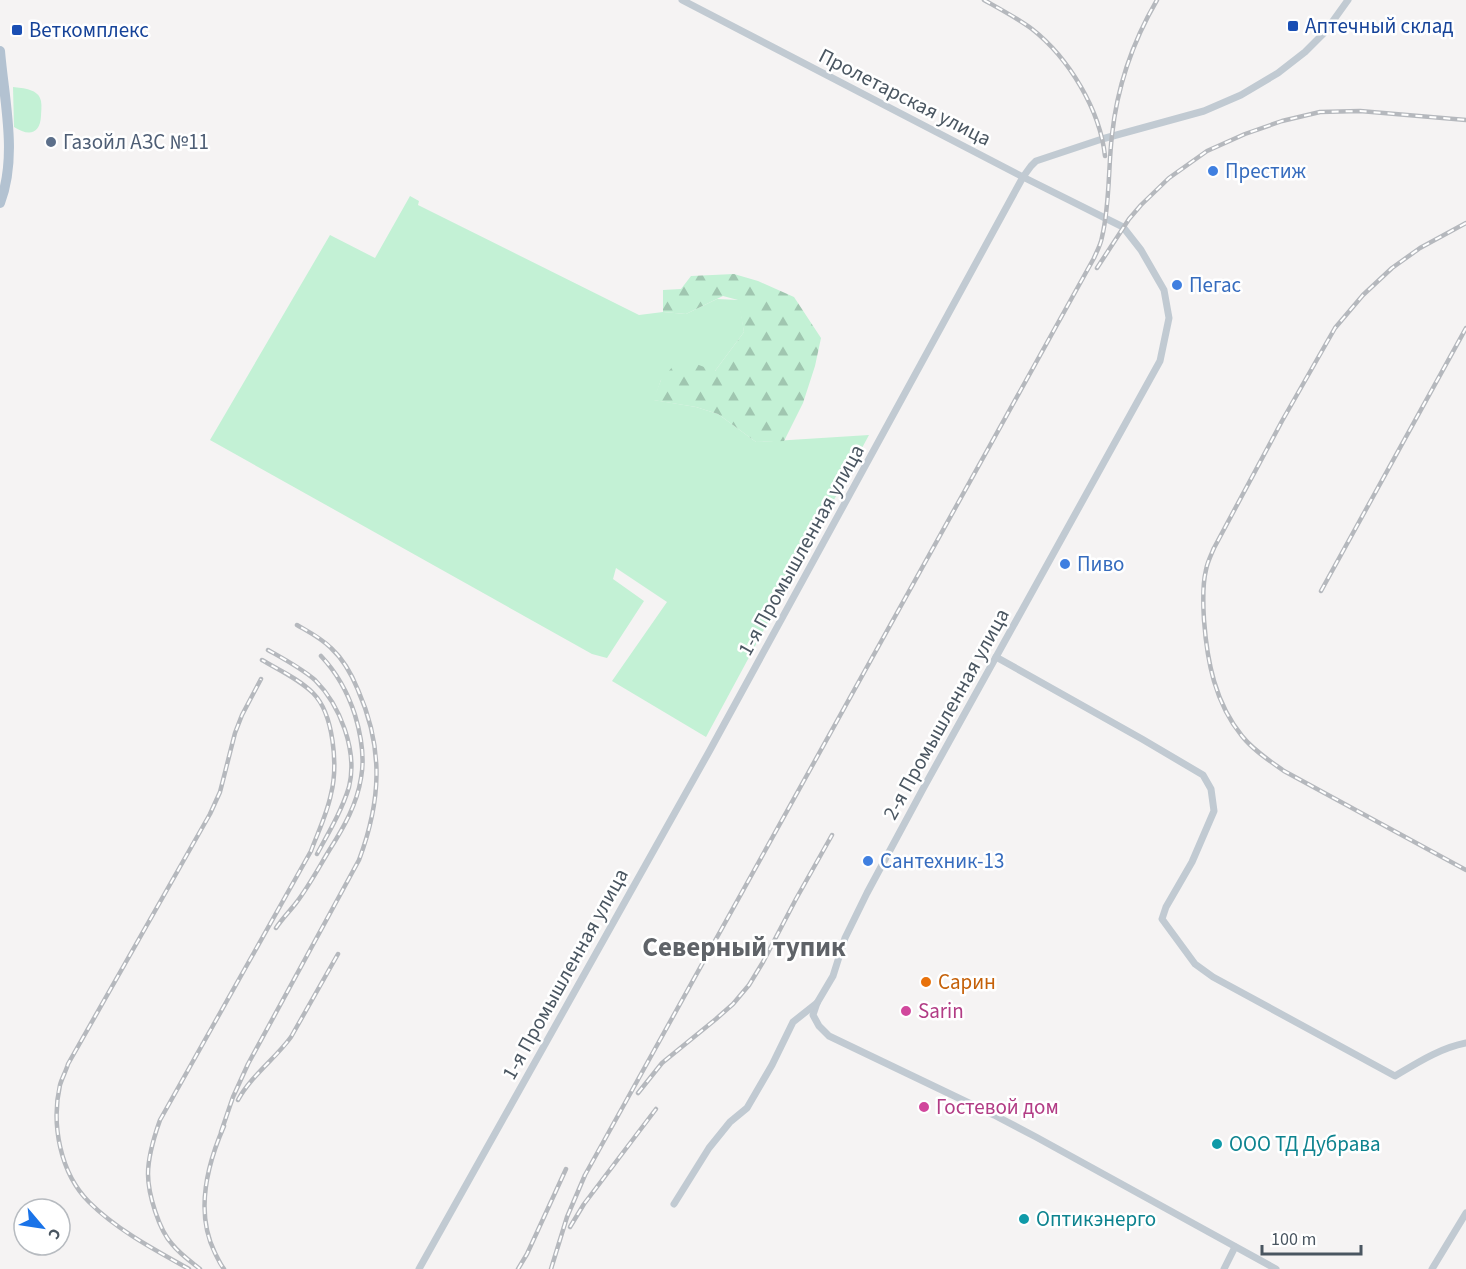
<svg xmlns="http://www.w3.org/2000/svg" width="1466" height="1269" font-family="'Source Sans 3',sans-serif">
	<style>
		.grass { fill: #c3f1d5 }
		.forest { fill: url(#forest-firs) }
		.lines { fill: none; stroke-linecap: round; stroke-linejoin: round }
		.street { stroke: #c1cad2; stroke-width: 7 }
		.primary { stroke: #b3c2d1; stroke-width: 10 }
		.rail-casing { stroke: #b5b8bd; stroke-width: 4.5 }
		.rail { stroke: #fff; stroke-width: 2; stroke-dasharray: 7; stroke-linecap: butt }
		.transit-dot { fill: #1a4fb4; stroke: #fff; stroke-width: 2 }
		.service-dot { fill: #5c6f8a; stroke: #fff; stroke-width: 2 }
		.shop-dot { fill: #3f7fe0; stroke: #fff; stroke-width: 2 }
		.food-dot { fill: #e8710a; stroke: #fff; stroke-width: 2 }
		.hotel-dot { fill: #d1479c; stroke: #fff; stroke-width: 2 }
		.culture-dot { fill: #0f9aa8; stroke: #fff; stroke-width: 2 }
		.labels { text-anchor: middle; stroke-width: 5; stroke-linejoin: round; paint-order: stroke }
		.transit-label { font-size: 21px; fill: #164399; stroke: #fff; text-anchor: start }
		.street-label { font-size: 21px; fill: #4a5661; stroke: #fff }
		.service-label { font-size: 21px; fill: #4e5e75; stroke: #fff; text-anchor: start }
		.shop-label { font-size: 21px; fill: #366cbe; stroke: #fff; text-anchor: start }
		.food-label { font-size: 21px; fill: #c56008; stroke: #fff; text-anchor: start }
		.hotel-label { font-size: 21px; fill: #b23c85; stroke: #fff; text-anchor: start }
		.culture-label { font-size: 21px; fill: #0d838f; stroke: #fff; text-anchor: start }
		.district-label { font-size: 27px; font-weight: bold; fill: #5f6368; stroke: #fff }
	</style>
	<defs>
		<pattern id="forest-firs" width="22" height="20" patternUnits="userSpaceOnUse" patternTransform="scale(1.5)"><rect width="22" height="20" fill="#c3f1d5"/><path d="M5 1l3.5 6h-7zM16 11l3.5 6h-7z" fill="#a0c6b0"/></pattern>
	</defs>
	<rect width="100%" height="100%" fill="#f5f3f3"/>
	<!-- grass -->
	<g class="grass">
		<path d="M13,87C23,88 39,89 41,101C42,106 41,112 41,116C40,135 28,136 14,127Z"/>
		<path d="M410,196L419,201L418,205L639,315L663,312L686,314L717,299L739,300L744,332L715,371L661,380L654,400L696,407L718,414L756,442L869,435L706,737L612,681L667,602L616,568L613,579L644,601L607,658L592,654L210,440L330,235L375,258Z"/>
	</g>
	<!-- forest -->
	<path class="forest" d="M734,274L758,281L794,297L821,338L815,366L803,403L784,441L756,442L718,414L696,407L653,400L661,380L680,358L715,371L744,332L738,300L723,296L686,314L663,312V290L681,289L691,276Z"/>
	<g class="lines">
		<!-- street -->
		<g class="street">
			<path d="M682,0L1023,177L1123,227L1141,250L1164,290L1169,318L1160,361L924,787L867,893L845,938L833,976L817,1003L813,1015L819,1026L829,1036L994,1115L1036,1137L1276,1269"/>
			<path d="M996,657L1142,739L1203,775L1211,789L1214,811L1192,862L1166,907L1162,919L1195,964L1213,977L1395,1076C1417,1063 1440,1048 1466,1043"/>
			<path d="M674,1204L709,1148L730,1122L747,1108L772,1065L793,1022L817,1003"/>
			<path d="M419,1269L710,750L1023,177L1031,166L1036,161L1102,139L1204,111L1241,95L1278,73L1305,52L1325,32L1348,0"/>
			<path d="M1224,1269L1235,1247"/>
			<path d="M1432,1269L1466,1213"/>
		</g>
		<!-- primary -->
		<path class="primary" d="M0,51C4,100 18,156 0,203"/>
		<!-- rail casing -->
		<g class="rail-casing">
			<g id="rail">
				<path d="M984,0C1000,9 1017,18 1032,29C1069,58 1100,110 1105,156"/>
				<path d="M1466,223L1420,248L1392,268L1363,295L1335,328L1282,421L1214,548C1211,555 1207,563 1206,570C1202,586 1203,604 1204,620C1207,661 1215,703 1242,736C1253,750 1270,761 1284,771L1466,870"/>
				<path d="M1097,268L1129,219L1141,205L1169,178L1207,151L1245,134L1282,121L1320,112L1360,111L1466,120"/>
				<path d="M1321,591L1466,328"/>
				<path d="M268,650C284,659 301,668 315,680C340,705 358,751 349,787C342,810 329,832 317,854"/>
				<path d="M276,928C282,919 289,912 296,903C309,886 319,867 330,849C344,827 357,804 361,778C365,757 361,735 355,715C348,693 337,673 321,656"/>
				<path d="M638,1093L662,1063L716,1019L733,1004L749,985L763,962L796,899L832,835"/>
				<path d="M238,1100C251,1076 275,1059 291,1037L338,954"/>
				<path d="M224,1126C207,1165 195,1213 215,1253C218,1259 220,1264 224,1269"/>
				<path d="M221,1132L233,1097L248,1064L359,860C381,801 384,749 358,690C352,675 343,659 331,648C321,638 309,632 297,625"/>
				<path d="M570,1227L584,1204L656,1109"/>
				<path d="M189,1269C155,1250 117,1230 89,1202C60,1173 51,1124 60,1085C62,1078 66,1071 68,1064L210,814L220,792L235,733L242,715L261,679"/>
				<path d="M200,1269C190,1261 180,1254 172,1244C159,1230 148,1194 148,1174C148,1156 154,1137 160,1120L311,851C318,832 327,814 331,794C338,766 334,714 313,693C299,679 279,670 262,660"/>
				<path d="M518,1269L527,1254L566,1169"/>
				<path d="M551,1269L567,1217L585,1175L1094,258C1097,251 1101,244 1102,237C1110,204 1108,169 1112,135C1117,88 1133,41 1157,0"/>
			</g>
		</g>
		<!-- rail -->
		<use href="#rail" class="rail"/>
	</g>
	<!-- markers -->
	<g class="transit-dot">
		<rect x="1287" y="20" width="12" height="12" rx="3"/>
		<rect x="11" y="24" width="12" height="12" rx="3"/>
	</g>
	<circle class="service-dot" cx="51" cy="142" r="6"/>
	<g class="shop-dot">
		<circle cx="1213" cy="171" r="6"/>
		<circle cx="1177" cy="285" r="6"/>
		<circle cx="1065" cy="564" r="6"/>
		<circle cx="868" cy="861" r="6"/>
	</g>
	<circle class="food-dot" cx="926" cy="982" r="6"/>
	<g class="hotel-dot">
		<circle cx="906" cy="1011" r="6"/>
		<circle cx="924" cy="1107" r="6"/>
	</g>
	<g class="culture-dot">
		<circle cx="1217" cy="1144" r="6"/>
		<circle cx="1024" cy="1219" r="6"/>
	</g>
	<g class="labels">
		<!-- transit labels -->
		<g class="transit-label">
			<text x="1305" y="33">Аптечный склад</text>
			<text x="29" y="37">Веткомплекс</text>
		</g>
		<!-- street labels -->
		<g class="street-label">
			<text transform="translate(905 97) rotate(27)" y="7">Пролетарская улица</text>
			<text transform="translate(801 550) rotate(-61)" y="7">1-я Промышленная улица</text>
			<text transform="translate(946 714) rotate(-61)" y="7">2-я Промышленная улица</text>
			<text transform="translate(565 974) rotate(-61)" y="7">1-я Промышленная улица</text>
		</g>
		<!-- service labels -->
		<g class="service-label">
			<text x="63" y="149">Газойл АЗС №11</text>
		</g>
		<!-- shop labels -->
		<g class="shop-label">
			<text x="1225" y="178">Престиж</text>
			<text x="1189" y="292">Пегас</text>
			<text x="1077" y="571">Пиво</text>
			<text x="880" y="868">Сантехник-13</text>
		</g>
		<!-- food labels -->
		<g class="food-label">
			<text x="938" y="989">Сарин</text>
		</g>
		<!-- hotel labels -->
		<g class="hotel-label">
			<text x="918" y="1018">Sarin</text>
			<text x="936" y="1114">Гостевой дом</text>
		</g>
		<!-- culture labels -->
		<g class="culture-label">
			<text x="1229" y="1151">ООО ТД Дубрава</text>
			<text x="1036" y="1226">Оптикэнерго</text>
		</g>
		<!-- district labels -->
		<g class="district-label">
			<text x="744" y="956">Северный тупик</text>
		</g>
	</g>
	<!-- north arrow -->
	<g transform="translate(42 1227) rotate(119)"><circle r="28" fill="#ffffff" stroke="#b7bbc0" stroke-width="1.5"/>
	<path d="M0-4.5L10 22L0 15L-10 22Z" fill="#1a73e8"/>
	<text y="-9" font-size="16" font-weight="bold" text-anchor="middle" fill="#4a5661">С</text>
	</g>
	<!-- scale -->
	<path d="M1262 1245v9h99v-9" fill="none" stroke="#4a5661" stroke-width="3"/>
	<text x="1271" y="1245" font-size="18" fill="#4a5661" stroke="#ffffff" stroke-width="4.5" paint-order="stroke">100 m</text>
</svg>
